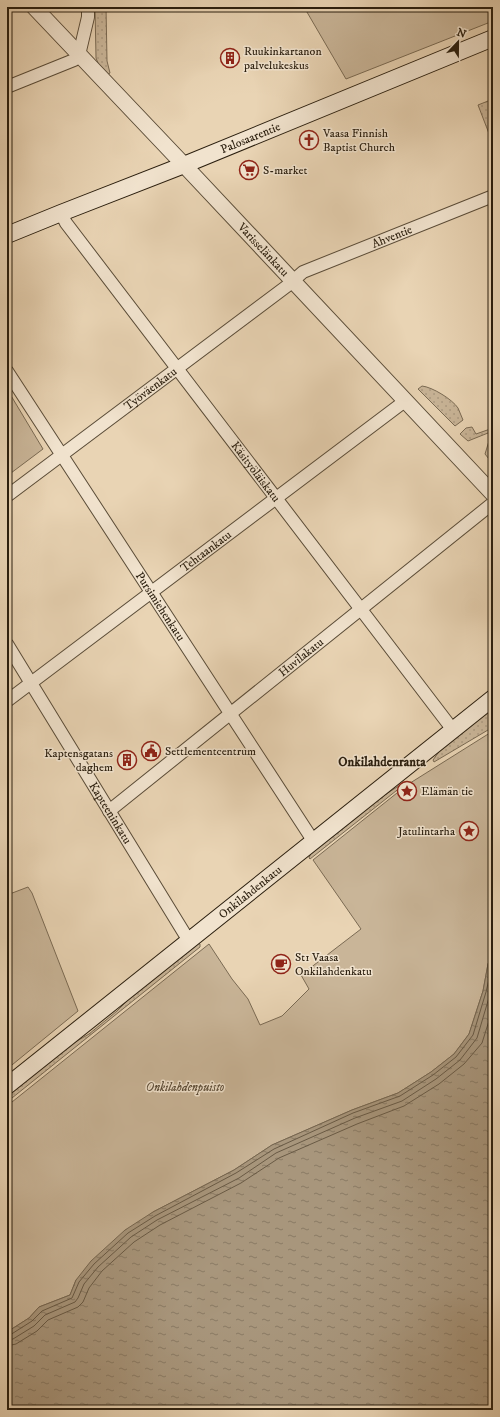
<svg xmlns="http://www.w3.org/2000/svg" width="500" height="1417" font-family="'IM FELL DW Pica',serif">
	<style>
		.grass { fill: url(#grass-dots); stroke: #7a6a53 }
		.forest { fill: url(#forest-firs); stroke: #7a6a53 }
		.green { fill: #c9b598; stroke: #7a6a53 }
		.water { fill: url(#water-ripples); stroke: #766650 }
		.lines { fill: none; stroke-linecap: round; stroke-linejoin: round }
		.shore { stroke: #695a45; stroke-width: 1 }
		.minor-casing { stroke: #5a4c38; stroke-width: 14 }
		.tertiary-casing { stroke: #5a4c38; stroke-width: 17 }
		.secondary-casing { stroke: #2a1e0e; stroke-width: 18 }
		.minor { stroke: #f1e3ce; stroke-width: 12 }
		.tertiary { stroke: #f1e3ce; stroke-width: 15 }
		.secondary { stroke: #f1e3ce; stroke-width: 16 }
		.labels { text-anchor: middle; stroke-width: 3; stroke-linejoin: round; paint-order: stroke }
		.poi-label { font-size: 12px; fill: #2a1e0e; stroke: #f1e3ce; text-anchor: start }
		.street-label { font-size: 12px; fill: #2a1e0e; stroke: #f1e3ce }
		.park-label { font-size: 12px; font-style: italic; fill: #5a4b37; stroke: #f1e3ce }
		.neighbourhood-label { font-size: 13px; font-weight: bold; fill: #2a1e0e; stroke: #f1e3ce }
	</style>
	<defs>
		<pattern id="grass-dots" width="8" height="8" patternUnits="userSpaceOnUse"><rect width="8" height="8" fill="#c9b598"/><path d="M2 2h.1M6 6h.1" fill="none" stroke="#ad9b82" stroke-width="1.8" stroke-linecap="round"/></pattern>
		<pattern id="forest-firs" width="22" height="20" patternUnits="userSpaceOnUse"><rect width="22" height="20" fill="#c9b598"/><path d="M5 1l3.5 6h-7zM16 11l3.5 6h-7z" fill="#ad9b82"/></pattern>
		<pattern id="water-ripples" width="26" height="14" patternUnits="userSpaceOnUse"><rect width="26" height="14" fill="#a8967c"/><path d="M2 4q2-2 4 0t4 0M15 11q2-2 4 0t4 0" fill="none" stroke="#897a64"/></pattern>
	</defs>
	<rect width="100%" height="100%" fill="#e9d4b4"/>
	<filter id="stains"><feTurbulence type="fractalNoise" baseFrequency=".005" numOctaves="4"/><feColorMatrix values="0 0 0 0 .2 0 0 0 0 .09 0 0 0 0 .02 0 0 0 .5 -.17"/></filter>
	<radialGradient id="worn" r=".72"><stop offset=".6" stop-color="#630" stop-opacity="0"/><stop offset="1" stop-color="#630" stop-opacity=".3"/></radialGradient>
	<!-- grass -->
	<g class="grass">
		<path d="M95,7H106L107,61L110,73L107,75L100,68L96,58Z"/>
		<path d="M493,99V144L478,105Z"/>
		<path d="M422,386C432,387 452,399 458,408C460,412 461,416 463,420L455,426L418,389Z"/>
		<path d="M472,427L476,434L493,428V431L468,441L460,434L466,428Z"/>
		<path d="M493,707V727L434,762L433,760L441,749Z"/>
		<path d="M405,782L406,783L310,859L309,858L311,853L375,801Z"/>
		<path d="M197,943L200,944V947L7,1102V1095L65,1048L89,1034L117,1011L134,994Z"/>
	</g>
	<!-- forest -->
	<path class="forest" d="M493,439V464L485,454L489,441Z"/>
	<!-- green -->
	<g class="green">
		<path d="M304,7H493V21L346,79Z"/>
		<path d="M7,389L43,449L7,476Z"/>
		<path d="M493,731V952L488,964L483,991L469,1034L454,1054L431,1072L398,1093L352,1110L272,1145L234,1170L153,1212L76,1280L70,1295L39,1307L29,1318L7,1332V1106L209,944L232,979L248,999L260,1025L282,1016L309,989L301,975L361,929L313,860L407,785Z"/>
		<path d="M28,887L32,893L78,1011L7,1069V895Z"/>
	</g>
	<!-- water -->
	<path class="water" d="M493,952V1410H12L7,1395V1332L29,1318L39,1307L70,1295L76,1280L91,1261L125,1230L153,1212L234,1170L272,1145L352,1110L398,1093L431,1072L454,1054L469,1034L483,991L488,964Z"/>
	<g class="lines">
		<!-- shore -->
		<g class="shore">
			<path d="M7,1335H10L32,1321L42,1311L72,1298L79,1282L94,1264L128,1233L155,1216L236,1173L274,1149L353,1113L400,1096L433,1075L456,1057L473,1035L486,992L493,962"/>
			<path d="M7,1340L13,1339L34,1326L45,1315L75,1302L78,1298L84,1284L98,1267L131,1237L157,1220L239,1178L276,1153L355,1118L402,1101L436,1079L460,1060L477,1038L493,984"/>
			<path d="M7,1346L16,1344L37,1331L48,1320L78,1307L83,1302L89,1288L102,1271L134,1242L160,1225L241,1183L279,1158L357,1124L404,1106L439,1084L464,1064L482,1043L493,1008"/>
		</g>
		<!-- minor casing -->
		<g class="minor-casing">
			<g id="minor">
				<path d="M7,87L74,60L79,55L88,17V7"/>
				<path id="s1" d="M61,213L66,223L453,730"/>
				<path id="s2" d="M7,371L314,842"/>
				<path id="s3" d="M7,496L287,286L303,272L493,196"/>
				<path id="s4" d="M7,644L189,941"/>
				<path id="s5" d="M7,701L405,401"/>
				<path id="s6" d="M109,811L493,503"/>
			</g>
		</g>
		<!-- tertiary casing -->
		<g class="tertiary-casing">
			<g id="tertiary">
				<path id="s7" d="M34,7L184,165L493,494"/>
			</g>
		</g>
		<!-- secondary casing -->
		<g class="secondary-casing">
			<g id="secondary">
				<path id="s8" d="M7,235L61,213L184,165L493,38"/>
				<path id="s9" d="M7,1086L493,698"/>
			</g>
		</g>
		<!-- minor -->
		<use href="#minor" class="minor"/>
		<!-- tertiary -->
		<use href="#tertiary" class="tertiary"/>
		<!-- secondary -->
		<use href="#secondary" class="secondary"/>
	</g>
	<!-- icons -->
	<defs>
		<g id="building-ring" transform="scale(1)"><circle r="9.5" fill="#f1e3ce" stroke="#8f2418" stroke-width="1.5"/><path d="M-4-6H4V6H1V3H-1V6H-4ZM-2.5-4.3h1.7v1.8h-1.7ZM.8-4.3h1.7v1.8H.8ZM-2.5-1h1.7V.8h-1.7ZM.8-1h1.7V.8H.8Z" fill="#8f2418"/></g>
		<g id="church-ring" transform="scale(1)"><circle r="9.5" fill="#f1e3ce" stroke="#8f2418" stroke-width="1.5"/><path d="M-1.2-6h2.4v3.5h3.3v2.4h-3.3V6h-2.4V-.1h-3.3v-2.4h3.3Z" fill="#8f2418"/></g>
		<g id="supermarket-ring" transform="scale(1)"><circle r="9.5" fill="#f1e3ce" stroke="#8f2418" stroke-width="1.5"/><path d="M-6-5.5h2.5l.6 2H6L4.5 2H-2.5L-4.4-4H-6ZM-1.5 3.2a1.3 1.3 0 1 0 .1 0ZM3 3.2a1.3 1.3 0 1 0 .1 0Z" fill="#8f2418"/></g>
		<g id="civic-ring" transform="scale(1)"><circle r="9.5" fill="#f1e3ce" stroke="#8f2418" stroke-width="1.5"/><path d="M-.6-6.5H3V-4.5H.6V-3L4-1V1h2V6H-6V1h2V-1L-.6-3ZM-1.2 2.5V6h2.4V2.5Z" fill="#8f2418"/></g>
		<g id="sight-ring" transform="scale(1)"><circle r="9.5" fill="#f1e3ce" stroke="#8f2418" stroke-width="1.5"/><path d="M0-6L1.8-2.2L6-1.7L2.9 1.2L3.7 5.4L0 3.3L-3.7 5.4L-2.9 1.2L-6-1.7L-1.8-2.2Z" fill="#8f2418"/></g>
		<g id="cafe-ring" transform="scale(1)"><circle r="9.5" fill="#f1e3ce" stroke="#8f2418" stroke-width="1.5"/><path d="M-5.5-4.5H6V0H3Q3 3.5 0 3.5H-2.5Q-5.5 3.5-5.5 0ZM3-3.2v2h1.7v-2ZM-6 4.5H4V6H-6Z" fill="#8f2418"/></g>
	</defs>
	<g fill-rule="evenodd">
		<use href="#building-ring" x="230" y="58"/>
		<use href="#church-ring" x="309" y="140"/>
		<use href="#supermarket-ring" x="249" y="170"/>
		<use href="#civic-ring" x="151" y="751"/>
		<use href="#building-ring" x="127" y="760"/>
		<use href="#sight-ring" x="407" y="791"/>
		<use href="#sight-ring" x="469" y="831"/>
		<use href="#cafe-ring" x="281" y="964"/>
	</g>
	<g class="labels">
		<!-- poi labels -->
		<g class="poi-label">
			<text x="244" y="55">Ruukinkartanon<tspan x="244" dy="14">palvelukeskus</tspan></text>
			<text x="323" y="137">Vaasa Finnish<tspan x="323" dy="14">Baptist Church</tspan></text>
			<text x="263" y="174">S-market</text>
			<text x="165" y="755">Settlementcentrum</text>
			<text x="113" y="757" text-anchor="end">Kaptensgatans<tspan x="113" dy="14">daghem</tspan></text>
			<text x="421" y="795">Elämän tie</text>
			<text x="455" y="835" text-anchor="end">Jatulintarha</text>
			<text x="295" y="961">St1 Vaasa<tspan x="295" dy="14">Onkilahdenkatu</tspan></text>
		</g>
		<!-- street labels -->
		<g class="street-label">
			<text dy="4" stroke="none"><textPath href="#s8" startOffset="262">Palosaarentie</textPath></text>
			<text dy="4" stroke="none"><textPath href="#s3" startOffset="467">Ahventie</textPath></text>
			<text dy="4" stroke="none"><textPath href="#s7" startOffset="334">Varisselänkatu</textPath></text>
			<text dy="4" stroke="none"><textPath href="#s3" startOffset="179">Työväenkatu</textPath></text>
			<text dy="4" stroke="none"><textPath href="#s1" startOffset="324">Käsityöläiskatu</textPath></text>
			<text dy="4" stroke="none"><textPath href="#s5" startOffset="249">Tehtaankatu</textPath></text>
			<text dy="4" stroke="none"><textPath href="#s2" startOffset="281">Pursimiehenkatu</textPath></text>
			<text dy="4" stroke="none"><textPath href="#s6" startOffset="246">Huvilakatu</textPath></text>
			<text dy="4" stroke="none"><textPath href="#s4" startOffset="198">Kapteeninkatu</textPath></text>
			<text dy="4" stroke="none"><textPath href="#s9" startOffset="311">Onkilahdenkatu</textPath></text>
		</g>
		<!-- park labels -->
		<g class="park-label">
			<text x="185" y="1091">Onkilahdenpuisto</text>
		</g>
		<!-- neighbourhood labels -->
		<g class="neighbourhood-label">
			<text x="382" y="766">Onkilahdenranta</text>
		</g>
	</g>
	<!-- margin -->
	<rect width="500" height="1417" fill="none" stroke="#e9d4b4" stroke-width="24"/>
	<rect x="8" y="8" width="484" height="1401" fill="none" stroke="#2a1e0e" stroke-width="2"/>
	<rect x="12" y="12" width="476" height="1393" fill="none" stroke="#2a1e0e"/>
	<!-- north arrow -->
	<g transform="translate(458 42) rotate(22)" stroke="#f1e3ce" stroke-width="3" paint-order="stroke">
	<path d="M0-3L7 15L0 10L-7 15Z" fill="#2a1e0e"/>
	<text y="-6" font-size="11" font-weight="bold" text-anchor="middle" fill="#2a1e0e">N</text>
	</g>
	<rect width="100%" height="100%" filter="url(#stains)"/>
	<rect width="100%" height="100%" fill="url(#worn)"/>
</svg>
